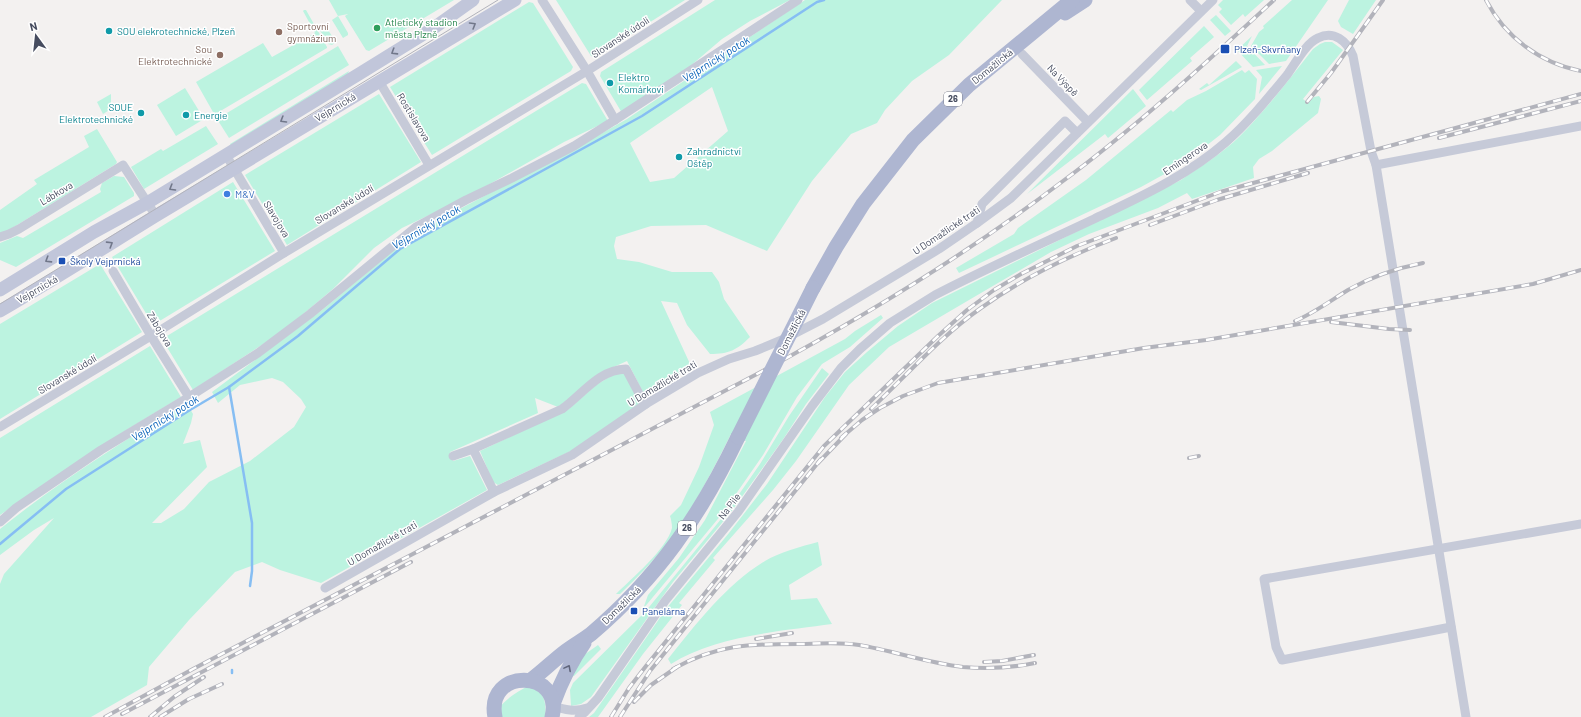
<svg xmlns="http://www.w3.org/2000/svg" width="1581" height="717" font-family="Barlow,sans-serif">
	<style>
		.green { fill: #bcf3e0; fill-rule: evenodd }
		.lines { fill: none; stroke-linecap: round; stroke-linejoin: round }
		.stream { stroke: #86bef3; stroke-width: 2.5 }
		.street { stroke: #c6cad8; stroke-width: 9 }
		.secondary { stroke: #c1c6da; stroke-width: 13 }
		.primary { stroke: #aeb6d1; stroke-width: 15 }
		.tram { stroke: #b2b3bb; stroke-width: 1 }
		.rail-casing { stroke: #b2b3bb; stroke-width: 4 }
		.rail { stroke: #fff; stroke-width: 2.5; stroke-dasharray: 8; stroke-linecap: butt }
		.primary-bridge { stroke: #aeb6d1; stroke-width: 15 }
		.oneway { stroke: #71778a }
		.oneway2 { stroke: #60667c }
		.leisure-dot { fill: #2e9e5b; stroke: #fff; stroke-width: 1.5 }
		.culture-dot { fill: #0f9aa8; stroke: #fff; stroke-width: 1.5 }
		.education-dot { fill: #8d6e63; stroke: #fff; stroke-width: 1.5 }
		.transit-dot { fill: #1a4fb4; stroke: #fff; stroke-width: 1.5 }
		.shop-dot { fill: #3f7fe0; stroke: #fff; stroke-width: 1.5 }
		.labels { text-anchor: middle; stroke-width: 3; stroke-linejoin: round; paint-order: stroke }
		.shield { fill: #fff; stroke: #7e828f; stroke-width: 1 }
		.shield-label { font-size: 9px; font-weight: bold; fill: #464c5f }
		.leisure-label { font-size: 10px; fill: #27864d; stroke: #fff; text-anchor: start }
		.education-label { font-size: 10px; fill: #785e54; stroke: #fff; text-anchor: start }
		.culture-label { font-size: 10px; fill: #0d838f; stroke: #fff; text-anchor: start }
		.street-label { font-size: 10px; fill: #464c5f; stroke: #fff }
		.transit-label { font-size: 10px; fill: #164399; stroke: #fff; text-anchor: start }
		.shop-label { font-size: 10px; fill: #366cbe; stroke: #fff; text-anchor: start }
		.water-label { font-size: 11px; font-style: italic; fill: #025eb7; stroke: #fff }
	</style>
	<rect width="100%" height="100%" fill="#f3f1f0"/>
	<!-- green -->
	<g class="green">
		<path d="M329,0H454L369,51L366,50L345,16L348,14L338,16L348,33V35L343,38L332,20L338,16Z"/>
		<path d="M556,0H685L595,57L591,56Z"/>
		<path d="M715,0H790L750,21L722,39L674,80L622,113L600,76L601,72Z"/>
		<path d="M805,0H1002L949,55L912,81L885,110L877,123L851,134L812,181L767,251L706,225L651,226L616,237L614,246L617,259L639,262L672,272H712L719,282L724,299L750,337C737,350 729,354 710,354L687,325L677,303L661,301L691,366L646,398L627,361L607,370L558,407L535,398L538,413L450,452L453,461L470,456L487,490L321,583L280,570L262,562L235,572L189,620L149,667L147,685L91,717H0V584L4,574L54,518L34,530L0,555V529C58,482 123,442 186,402L193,414L191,423L183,444L200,440L207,467L152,523H161L184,509L209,482L250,461L294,427L306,407L301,399L283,382L272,378L240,385L218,403L212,392L322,310L416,232L574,149L627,119ZM712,87L728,131L674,178L650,182L630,143Z"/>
		<path d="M1223,0H1264L1245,17L1243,14L1231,25L1219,12L1222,9L1218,5Z"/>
		<path d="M1292,0H1328L1286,61L1269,64L1251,46L1259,32L1264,28L1263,26Z"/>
		<path d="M1349,0H1376L1353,34L1341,27L1338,21Z"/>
		<path d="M529,2L533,3L573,67L571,71L432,155L390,87Z"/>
		<path d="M304,10H306L327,47V48L217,113L213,112L196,82L263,43L272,57L315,33L303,11Z"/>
		<path d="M1216,15L1231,31L1225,36L1210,20Z"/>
		<path d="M324,24L336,42L332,45L328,44L318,27Z"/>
		<path d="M1204,26L1214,37L1190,58L1192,61L1147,100L1139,90Z"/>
		<path d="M1252,36L1247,46L1265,65L1253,67L1237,50Z"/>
		<path d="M1325,42H1332L1343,50L1303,99L1308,103L1314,97L1319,96L1321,99L1318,113L1272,151L1259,159L1253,167L1254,178L1192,199L1187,193L1158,208L1089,234L1051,252L889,347L849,385L796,461L773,490L713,558L715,560L679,603L682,605L643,654L598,717H589L594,713L666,609L729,533L767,484L825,397L845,372L867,352L898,326L932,303L1181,180C1201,166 1223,153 1240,136C1267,109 1290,78 1313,49L1320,44Z"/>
		<path d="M338,46L349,65L229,138L217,119Z"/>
		<path d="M1236,61L1242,67L1201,90L1199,89L1207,83L1209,85Z"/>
		<path d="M1282,66L1259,94L1262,77L1256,70Z"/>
		<path d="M1242,70L1245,73L1249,70L1257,79L1255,99L1220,135L1193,156L1170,171L1141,187L959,273L956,268L1014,234L1018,228L1086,180L1171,110L1173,112L1187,100L1206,91Z"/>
		<path d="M349,71L347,76L232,148L230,144Z"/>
		<path d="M582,83L586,84L608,121L564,142L467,197L402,228L374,248L333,289L283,331L193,390L162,339Z"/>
		<path d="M185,88L204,119L176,136L157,105Z"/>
		<path d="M1133,89L1146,106L1108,138L1105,134L1027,194Z"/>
		<path d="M111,94V109L103,114L97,102Z"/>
		<path d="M379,94L421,162L287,245L245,175Z"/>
		<path d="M206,126L218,144L144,189L131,167L161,149L163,151Z"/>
		<path d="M97,129L117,162L116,164L9,230L0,234V210L37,184L34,180L89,147L84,136Z"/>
		<path d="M114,176L124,177L134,193V196L16,267L0,260V243L17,236L23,238L101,192L100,189L102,183Z"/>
		<path d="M233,182L275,251L153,325L112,257Z"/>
		<path d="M100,264L142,332L0,419V324Z"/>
		<path d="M881,315L883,318L850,347L822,364L797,397L763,455L722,514L643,609L648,595L679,558L705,520L746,441L731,434C712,472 693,509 668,543C653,561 637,578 620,594H616C631,579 667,549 672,528C672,524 671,519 670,516L681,505L699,467L714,425L710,412L845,339L855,331Z"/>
		<path d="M150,346L181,397L128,429L0,515V438Z"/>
		<path d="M822,368L829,374L806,404L784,438L731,512L673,582L591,697L581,704L571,706L570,690L573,683L645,612L726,513L760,464L789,416Z"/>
		<path d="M616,373L625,374L639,400V406L571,451L498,485L493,482L480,451L569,409L596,385Z"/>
		<path d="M818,542L822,565L789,585L791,600L817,598L832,624C782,631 714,636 671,664L668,659C697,623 726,585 765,561C778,553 802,546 818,542Z"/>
		<path d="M598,645L601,649L574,676L570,677L581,657Z"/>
		<path d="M528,686C546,694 545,699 546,717H500L499,708C507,698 517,692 528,686Z"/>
	</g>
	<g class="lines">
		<!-- stream -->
		<g class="stream">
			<path d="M229,387L252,523V571L250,586"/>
			<path d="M0,544L66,489L190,410L229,387L298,336L400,249L642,116L817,2L824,0"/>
			<path d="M232,673V670"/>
		</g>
		<!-- street -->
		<g class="street">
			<path d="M542,0L587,71L615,120"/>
			<path d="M1190,0L1201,11"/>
			<path d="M1022,54L1088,122"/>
			<path d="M379,81L429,165"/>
			<path d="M226,155L284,253"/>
			<path d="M1376,165L1581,126"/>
			<path d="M977,223L982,204L1065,121L1077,133"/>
			<path d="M0,237L9,234L19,229L123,165L156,216"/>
			<path d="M113,271L151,336L189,397"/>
			<path d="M0,427L151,336L284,253L587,71L698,0"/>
			<path d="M453,456L473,449"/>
			<path d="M494,492L473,449L562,409C583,394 598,370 626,369L643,401L646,404"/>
			<path d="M0,522L16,508L101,450L189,397L258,353L310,314L416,227L466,200L512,178L574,146L615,120L798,0"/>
			<path d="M325,588L494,492L572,455L646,404L698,373L729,359L755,351L784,339L823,319L939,249L977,223L1011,198L1213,0"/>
			<path d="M1451,627L1282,660L1276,647L1264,579L1581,524"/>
			<path d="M553,706C565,710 575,712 587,708"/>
			<path d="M579,717L585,712L598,698L665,601L738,512L812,406L841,368L860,349L890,323L935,295C987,268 1041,244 1094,219C1140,197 1187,176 1226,142C1249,122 1268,98 1287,75C1295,64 1306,43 1318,38C1334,30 1347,41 1353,56L1371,151L1376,165L1466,717"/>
		</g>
		<!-- secondary -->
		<g class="secondary">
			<path d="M0,290L94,232L147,203L359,74L435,27L473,0"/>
			<path d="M0,311C53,280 105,247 157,215C276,143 395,71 515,0"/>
		</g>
		<!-- primary -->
		<g class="primary">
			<path d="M1065,13L1085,0"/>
			<path d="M813,288L836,247L863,204L913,140L969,85L1072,0"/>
			<path d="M531,680C543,671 554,660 566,651C574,645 583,640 591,634C658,577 700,516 738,437"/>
			<path d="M553,704C561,682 570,663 584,643"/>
			<path d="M495,717C485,667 564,669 552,717"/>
		</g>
		<!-- tram -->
		<path class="tram" d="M0,304L498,0"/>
		<!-- rail casing -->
		<g class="rail-casing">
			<g id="rail">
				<path d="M1486,0C1505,37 1540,63 1581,71"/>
				<path d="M1307,102L1331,73L1383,0"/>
				<path d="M1439,138L1581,101"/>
				<path d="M1150,225L1217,200L1308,173"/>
				<path d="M1295,321C1314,313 1330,301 1348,290C1371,277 1397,268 1423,263"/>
				<path d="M1331,322L1389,329L1410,330"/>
				<path d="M871,409C907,375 941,336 981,308C1023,278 1068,256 1116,238"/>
				<path d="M841,438L862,420L880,408L903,396L938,383L1144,348L1206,340L1533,284L1581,270"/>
				<path d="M1189,458L1199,456"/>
				<path d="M818,463L846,434"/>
				<path d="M756,639L792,633"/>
				<path d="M984,662L1002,661L1034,655"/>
				<path d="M673,669C720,643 752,644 805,644C822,643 841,642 859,645C894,651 928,663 963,667C987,669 1011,668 1035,663"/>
				<path d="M634,702L651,685L677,667"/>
				<path d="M122,714L411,562"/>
				<path d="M105,717L193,669L757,374C862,318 964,256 1059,184C1135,128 1205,64 1274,0"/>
				<path d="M150,717L174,697L204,677"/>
				<path d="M160,717L189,699L222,684"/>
				<path d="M611,717L629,688L646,666L824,446L938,336L967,310L994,290L1021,274L1077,246L1220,192L1581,94"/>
				<path d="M620,717L650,671L821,459"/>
			</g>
		</g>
		<!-- rail -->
		<use href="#rail" class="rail"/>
		<!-- primary-bridge -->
		<path class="primary-bridge" d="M738,437L813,288"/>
	</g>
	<!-- one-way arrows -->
	<defs><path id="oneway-chevron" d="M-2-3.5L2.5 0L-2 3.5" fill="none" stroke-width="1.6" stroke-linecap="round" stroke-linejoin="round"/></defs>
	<g class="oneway">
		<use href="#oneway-chevron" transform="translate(473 25) rotate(-31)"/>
		<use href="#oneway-chevron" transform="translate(394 52) rotate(148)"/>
		<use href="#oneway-chevron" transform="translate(283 120) rotate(149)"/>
		<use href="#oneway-chevron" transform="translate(172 188) rotate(149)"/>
		<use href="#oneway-chevron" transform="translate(110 244) rotate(-32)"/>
		<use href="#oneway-chevron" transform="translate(48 260) rotate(148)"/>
	</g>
	<use class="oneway2" href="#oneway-chevron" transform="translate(568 668) rotate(-62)"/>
	<!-- markers -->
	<circle class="leisure-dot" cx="377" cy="28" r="4"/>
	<g class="culture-dot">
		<circle cx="109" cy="31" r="4"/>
		<circle cx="610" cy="83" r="4"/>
		<circle cx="141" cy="113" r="4"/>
		<circle cx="186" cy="115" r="4"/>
		<circle cx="679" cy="157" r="4"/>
	</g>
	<g class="education-dot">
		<circle cx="279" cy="32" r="4"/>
		<circle cx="220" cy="55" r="4"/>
	</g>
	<g class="transit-dot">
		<rect x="1220" y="44" width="10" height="10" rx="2"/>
		<rect x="58" y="257" width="8" height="8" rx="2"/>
		<rect x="630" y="607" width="8" height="8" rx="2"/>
	</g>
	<circle class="shop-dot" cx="227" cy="194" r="4"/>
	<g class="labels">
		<!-- shield labels -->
		<g class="shield">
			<rect x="944" y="92" width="18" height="14" rx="3"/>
			<rect x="678" y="521" width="18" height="14" rx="3"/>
		</g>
		<g class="shield-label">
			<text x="953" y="102">26</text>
			<text x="687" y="531">26</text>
		</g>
		<!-- leisure labels -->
		<g class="leisure-label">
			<text x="385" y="26">Atletický stadion<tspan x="385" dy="12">města Plzně</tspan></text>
		</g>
		<!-- education labels -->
		<g class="education-label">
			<text x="287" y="30">Sportovní<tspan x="287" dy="12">gymnázium</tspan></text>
			<text x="212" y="53" text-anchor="end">Sou<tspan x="212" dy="12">Elektrotechnické</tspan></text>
		</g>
		<!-- culture labels -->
		<g class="culture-label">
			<text x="117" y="35">SOU elekrotechnické, Plzeň</text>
			<text x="618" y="81">Elektro<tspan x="618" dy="12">Komárkovi</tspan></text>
			<text x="133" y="111" text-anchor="end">SOUE<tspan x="133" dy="12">Elektrotechnické</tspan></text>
			<text x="194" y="119">Energie</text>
			<text x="687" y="155">Zahradnictví<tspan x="687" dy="12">Oštěp</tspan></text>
		</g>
		<!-- street labels -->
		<g class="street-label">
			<text transform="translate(620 37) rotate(-33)" y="4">Slovanské údolí</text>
			<text transform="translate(992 66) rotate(-39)" y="4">Domažlická</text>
			<text transform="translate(1063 80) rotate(46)" y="4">Na Výspě</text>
			<text transform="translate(335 107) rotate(-31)" y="4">Vejprnická</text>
			<text transform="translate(414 117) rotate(59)" y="4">Rostislavova</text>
			<text transform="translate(1185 158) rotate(-34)" y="4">Emingerova</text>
			<text transform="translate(56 193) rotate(-31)" y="4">Lábkova</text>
			<text transform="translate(344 204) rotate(-31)" y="4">Slovanské údolí</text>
			<text transform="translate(277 219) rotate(59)" y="4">Slavojova</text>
			<text transform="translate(946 230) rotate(-34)" y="4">U Domažlické trati</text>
			<text transform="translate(37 289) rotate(-30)" y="4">Vejprnická</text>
			<text transform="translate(160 329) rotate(59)" y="4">Zábojova</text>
			<text transform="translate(791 332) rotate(-63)" y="4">Domažlická</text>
			<text transform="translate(67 374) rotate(-31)" y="4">Slovanské údolí</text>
			<text transform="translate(662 383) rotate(-31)" y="4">U Domažlické trati</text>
			<text transform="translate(729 506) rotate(-53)" y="4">Na Pile</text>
			<text transform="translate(382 543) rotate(-30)" y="4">U Domažlické trati</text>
			<text transform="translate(621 605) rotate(-44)" y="4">Domažlická</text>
		</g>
		<!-- transit labels -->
		<g class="transit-label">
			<text x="1234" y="53">Plzeň-Skvrňany</text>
			<text x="70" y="265">Školy Vejprnická</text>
			<text x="642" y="615">Panelárna</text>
		</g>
		<!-- shop labels -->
		<g class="shop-label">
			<text x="235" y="198">M&amp;V</text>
		</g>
		<!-- water labels -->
		<g class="water-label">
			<text transform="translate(716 59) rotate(-32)" y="4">Vejprnický potok</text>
			<text transform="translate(426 227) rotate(-30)" y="4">Vejprnický potok</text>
			<text transform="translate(165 418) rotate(-32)" y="4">Vejprnický potok</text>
		</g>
	</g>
	<!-- north arrow -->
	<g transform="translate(36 36) rotate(345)" stroke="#ffffff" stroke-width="3" paint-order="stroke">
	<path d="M0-3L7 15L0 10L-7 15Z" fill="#464c5f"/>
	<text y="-6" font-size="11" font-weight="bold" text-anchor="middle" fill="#464c5f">N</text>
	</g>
</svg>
